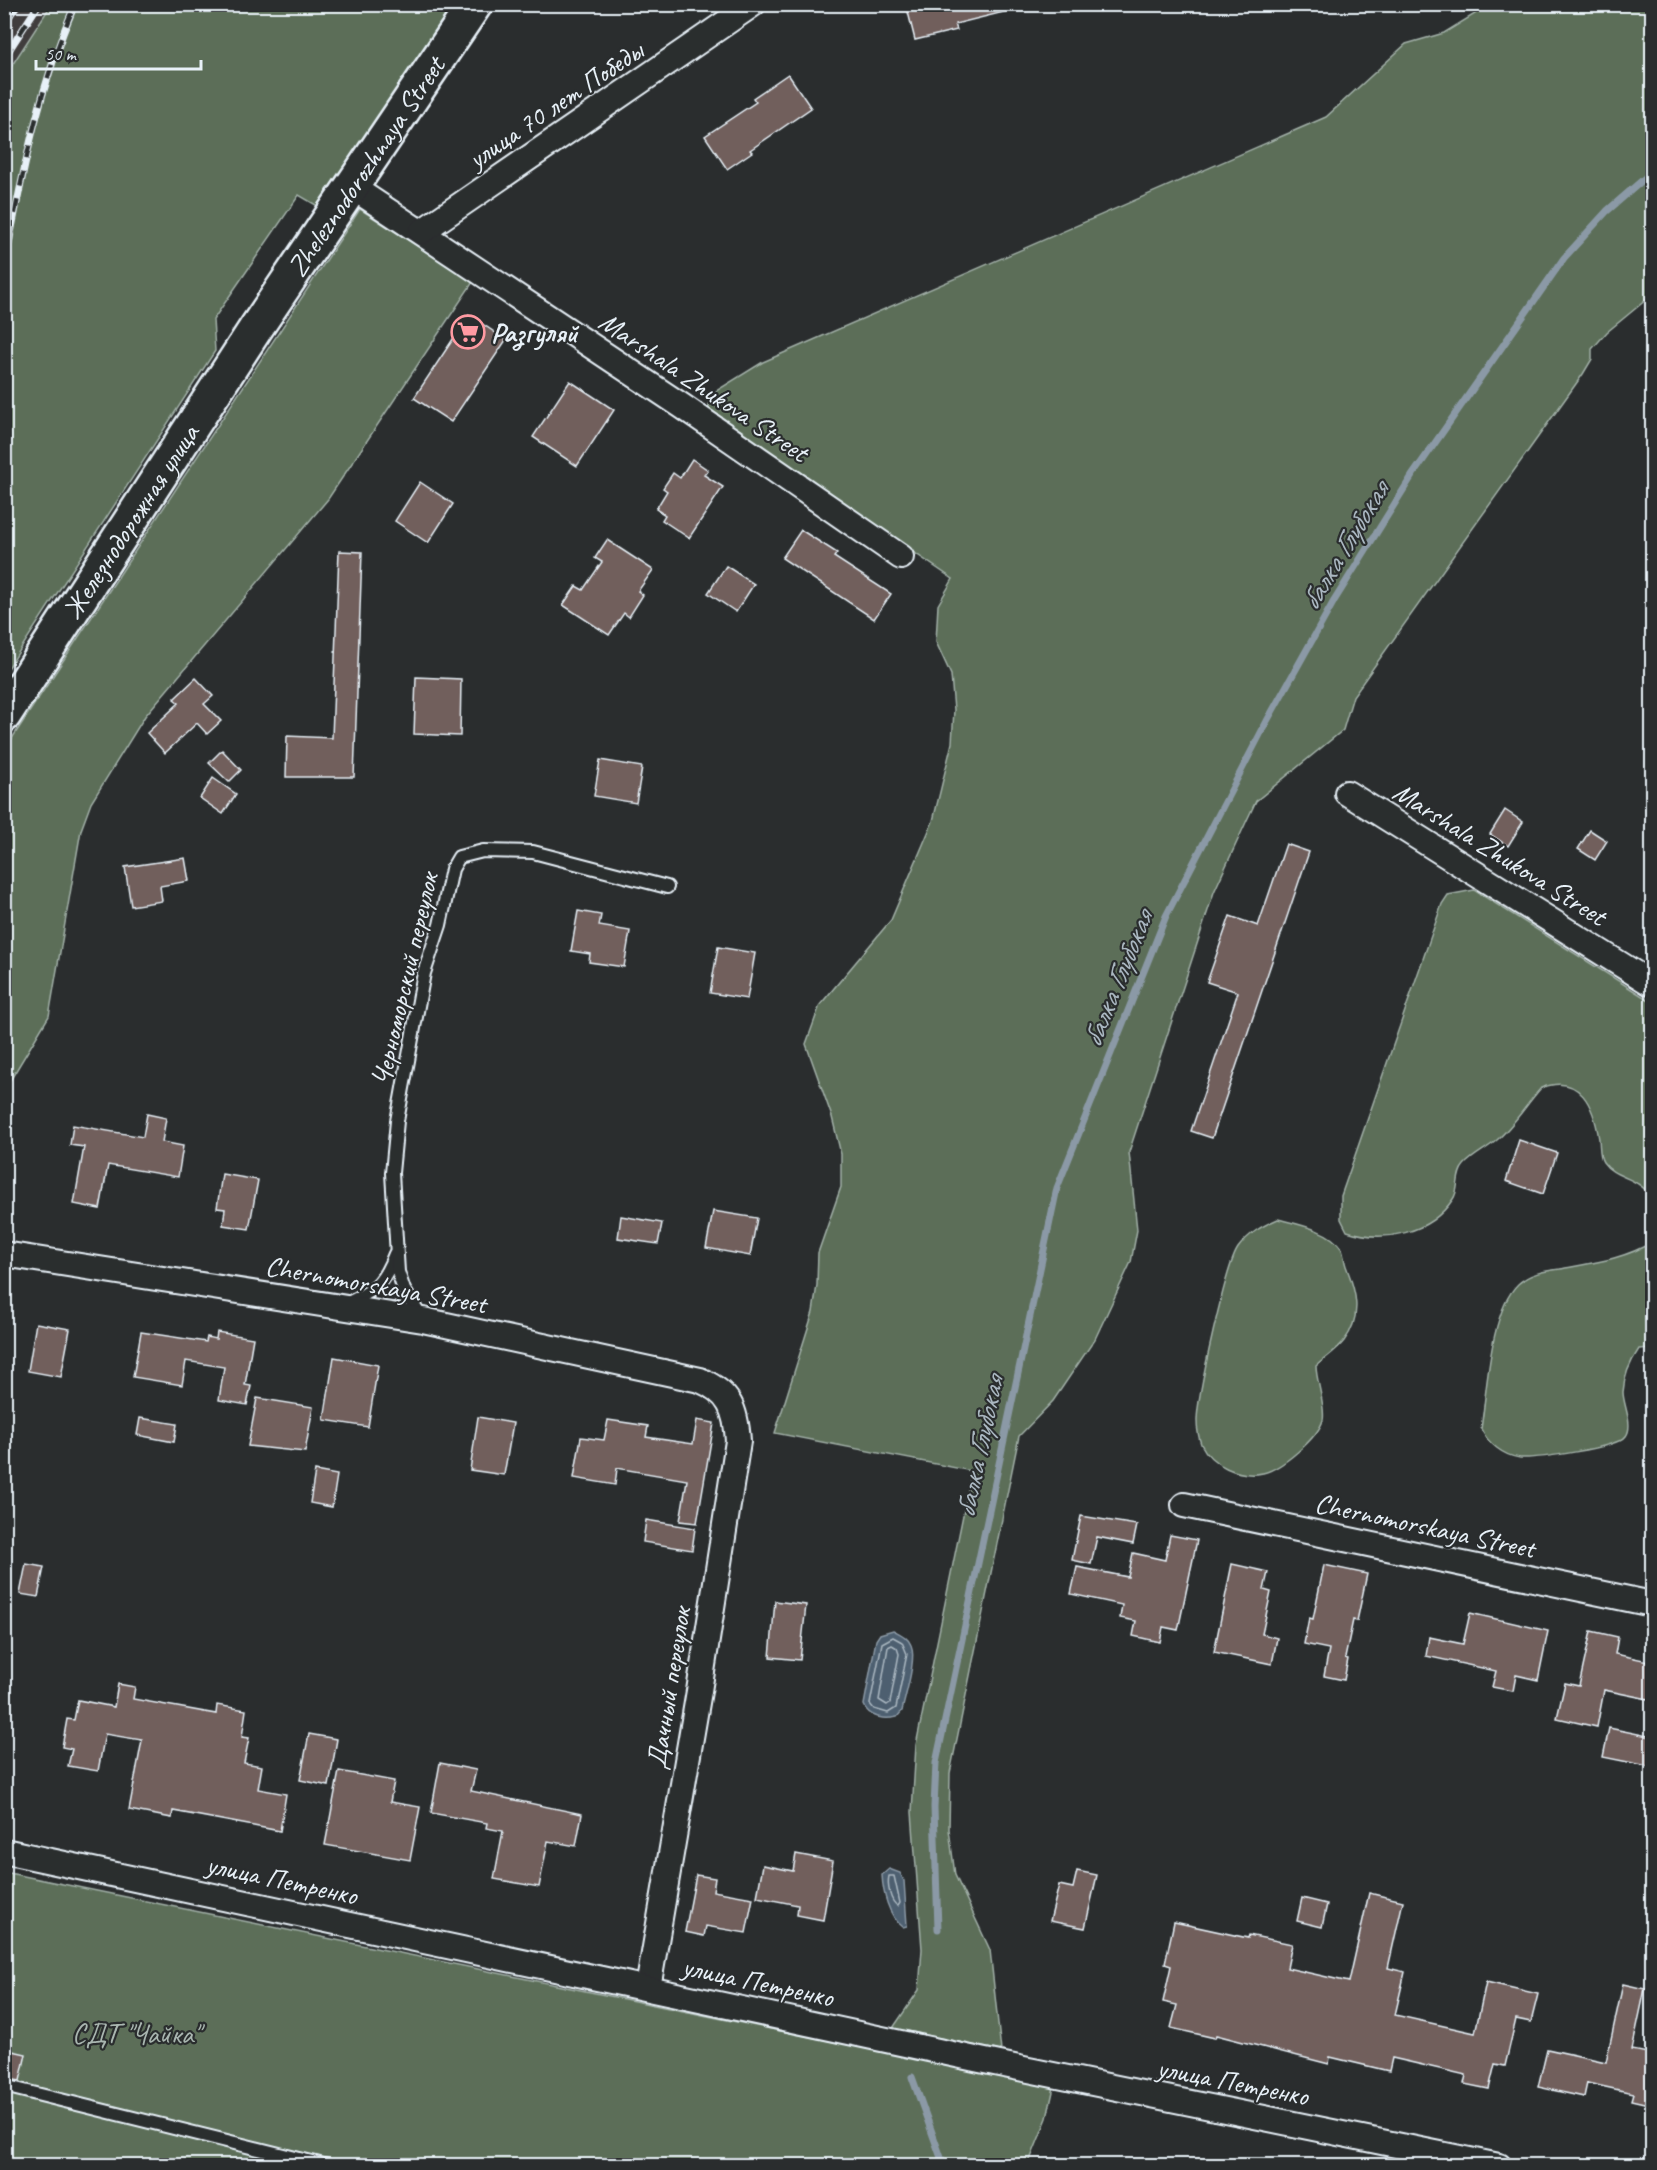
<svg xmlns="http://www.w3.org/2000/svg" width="1657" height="2170" font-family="Caveat,sans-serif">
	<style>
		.built { fill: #3f3c3c }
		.green { fill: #5b6e58; stroke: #a2b0a8; stroke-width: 1.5 }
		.water { fill: #4d5f6f; stroke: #8b99a6; stroke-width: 1.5 }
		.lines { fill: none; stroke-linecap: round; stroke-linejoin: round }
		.shore { stroke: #aab7c1; stroke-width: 1.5 }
		.stream { stroke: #8b99a6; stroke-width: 7 }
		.building { fill: #715f5c; stroke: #e8f1f8; stroke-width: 1.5 }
		.lane-casing { stroke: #e8f1f8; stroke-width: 16 }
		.street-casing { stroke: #e8f1f8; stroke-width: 28 }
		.secondary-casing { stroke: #e8f1f8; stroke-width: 38 }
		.lane { stroke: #2a2d2e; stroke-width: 12 }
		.street { stroke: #2a2d2e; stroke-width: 24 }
		.secondary { stroke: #2a2d2e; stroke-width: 33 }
		.rail-casing { stroke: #e8f1f8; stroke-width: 7 }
		.rail { stroke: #2a2d2e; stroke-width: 4.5; stroke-dasharray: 14; stroke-linecap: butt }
		.labels { text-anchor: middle; stroke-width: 4.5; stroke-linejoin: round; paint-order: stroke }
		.street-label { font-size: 28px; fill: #e8f1f8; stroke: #2a2d2e }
		.poi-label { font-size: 28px; font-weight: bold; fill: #e8f1f8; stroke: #2a2d2e; text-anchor: start }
		.park-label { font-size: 28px; fill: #a9b6b0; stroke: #2a2d2e }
		.water-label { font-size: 30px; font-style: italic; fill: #aab7c1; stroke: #2a2d2e }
	</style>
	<rect width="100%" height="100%" fill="#2a2d2e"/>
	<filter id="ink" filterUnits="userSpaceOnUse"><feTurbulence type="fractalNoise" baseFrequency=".0167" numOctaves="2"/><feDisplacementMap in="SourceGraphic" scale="12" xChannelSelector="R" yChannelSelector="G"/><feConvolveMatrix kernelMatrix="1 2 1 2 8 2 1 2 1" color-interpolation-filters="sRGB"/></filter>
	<g filter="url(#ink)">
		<!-- built -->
		<path class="built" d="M5,5H51L5,76Z"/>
		<!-- green -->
		<g class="green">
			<path d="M51,5H457L321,208L299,195L213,320L215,351L5,673V76Z"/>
			<path d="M1483,5H1652V295L1607,332L1592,349V359L1583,374L1353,696L1343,730L1256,801L1247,820L1214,892L1129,1152L1137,1230L1131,1262L1095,1339L1053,1401L1019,1436L950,1773L949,1829L955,1875L990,1950L1001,2051L893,2028L919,1990L922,1949L912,1812L916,1745L972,1471L775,1433L813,1312L817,1285L818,1253L841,1187V1154L832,1117L806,1044L820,1005L891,920L933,821L952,743L954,710L951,675L936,642L938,605L953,579L718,420L708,410L711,396L716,391L763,362L1326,117L1406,44L1444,33L1475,14Z"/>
			<path d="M360,209L473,282L328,499L145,716L91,803L81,830L49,1016L5,1089V749Z"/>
			<path d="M1474,890L1652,1002V1196C1648,1192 1643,1187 1638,1184C1626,1176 1612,1175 1603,1162C1599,1156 1600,1147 1599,1139C1594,1107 1581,1073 1541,1088C1526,1105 1514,1125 1497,1140C1487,1149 1473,1155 1464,1165C1455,1175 1460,1189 1453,1199C1430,1234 1384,1243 1347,1231L1341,1219V1196L1442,904L1448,895Z"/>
			<path d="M1278,1219C1297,1224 1330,1230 1341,1248C1344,1252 1344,1261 1346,1266C1356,1291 1363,1316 1344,1341C1337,1350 1325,1358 1316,1366C1316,1381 1326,1406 1323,1420C1318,1438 1281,1469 1263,1473C1239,1478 1211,1465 1201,1444C1199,1438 1197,1428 1197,1421C1197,1398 1226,1265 1238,1248C1249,1233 1262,1226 1278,1219Z"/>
			<path d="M1652,1242V1348L1639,1349C1630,1362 1624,1376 1623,1392C1623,1405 1634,1425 1626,1436C1618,1448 1535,1459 1520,1458C1503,1456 1488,1443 1481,1429C1487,1391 1490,1311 1518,1284C1530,1273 1545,1271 1560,1269C1592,1263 1625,1259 1652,1242Z"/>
			<path d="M4,1872L1054,2087L1047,2118L1028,2165H5Z"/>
		</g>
		<!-- water -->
		<g class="water">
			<path d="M893,1630C900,1634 908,1637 911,1645C917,1659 905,1696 902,1711L897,1717C885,1720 869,1718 864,1705L876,1640L880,1634Z"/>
			<path d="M889,1869L900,1873L904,1881L907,1926L903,1927C888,1916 883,1892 882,1875Z"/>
		</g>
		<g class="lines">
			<!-- shore -->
			<g class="shore">
				<path d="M893,1637L902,1642L907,1654L896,1708L888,1713L874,1709L870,1704L882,1643Z"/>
				<path d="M892,1645L897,1648L899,1654L890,1703L887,1705L879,1700L888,1647Z"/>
				<path d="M889,1876H894L900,1903L898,1906C890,1902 887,1885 889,1876Z"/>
			</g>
			<!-- stream -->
			<g class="stream">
				<path d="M938,1929L934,1807L936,1763L1057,1188L1166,916L1267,721L1334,601L1412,476L1564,258L1607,211L1652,172"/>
				<path d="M912,2077L944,2166"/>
			</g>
		</g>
		<!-- building -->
		<g class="building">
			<path d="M906,4H1007L1008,11L955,24L957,30L915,40Z"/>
			<path d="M788,74L811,108L750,150L752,152L727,169L705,136L756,102L753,98Z"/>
			<path d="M469,315L506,340L451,422L414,398Z"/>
			<path d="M570,381L614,410L577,466L533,437Z"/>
			<path d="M692,459L708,470L704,475L723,487L689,538L662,520L665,515L656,509L667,491L663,488L673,473L680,478Z"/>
			<path d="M420,482L453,504L428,543L395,521Z"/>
			<path d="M801,530L837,553L834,557L891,594L874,619L782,558Z"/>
			<path d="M607,540L653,570L638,591L643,595L629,617L624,613L609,635L563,605L576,586L583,590L602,562L595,558Z"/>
			<path d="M339,551L362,552L354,777H286L287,736L332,738Z"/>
			<path d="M726,566L754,584L736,612L708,593Z"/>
			<path d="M416,677L461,679L460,736L414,734Z"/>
			<path d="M196,678L213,696L204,704L221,721L207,734L197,723L165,753L147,733L179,703L174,699Z"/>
			<path d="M222,750L241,770L229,782L209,763Z"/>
			<path d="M600,760L642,767L636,803L594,796Z"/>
			<path d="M213,778L236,794L223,814L200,798Z"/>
			<path d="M1505,810L1523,822L1508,846L1490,834Z"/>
			<path d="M1590,830L1607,841L1595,860L1578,849Z"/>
			<path d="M1286,844L1309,852L1212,1138L1191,1131L1238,992L1207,982L1230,916L1258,926Z"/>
			<path d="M185,858L189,881L160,886L162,901L131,906L125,867Z"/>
			<path d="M578,911L601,915L599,926L630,931L624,967L589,962L590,954L571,951Z"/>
			<path d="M718,947L755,953L747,999L710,993Z"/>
			<path d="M147,1114L166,1118L162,1142L183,1146L178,1177L108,1165L100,1209L74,1204L84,1147L70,1145L73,1125L143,1137Z"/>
			<path d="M1519,1140L1557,1153L1543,1194L1506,1181Z"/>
			<path d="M222,1174L258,1180L249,1229L223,1225L225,1209L217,1208Z"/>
			<path d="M713,1211L757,1218L750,1256L706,1248Z"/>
			<path d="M621,1216L662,1223L658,1244L618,1238Z"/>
			<path d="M36,1323L70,1329L61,1377L28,1371Z"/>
			<path d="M141,1332L206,1342L207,1337L216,1339L217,1332L253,1338L245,1385L251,1386L247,1405L219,1400L224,1367L186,1361L182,1385L133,1377Z"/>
			<path d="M334,1357L378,1365L368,1427L324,1420Z"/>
			<path d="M257,1398L313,1407L305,1452L248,1446Z"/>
			<path d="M478,1417L513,1423L504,1475L470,1470Z"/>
			<path d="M140,1418L177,1424L174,1442L137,1435Z"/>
			<path d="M608,1420L648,1426L646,1437L693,1444L697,1420L714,1423L697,1523L680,1521L687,1480L617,1468L615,1485L574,1478L581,1437L604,1440Z"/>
			<path d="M315,1471L337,1475L332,1507L310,1503Z"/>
			<path d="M1081,1516L1137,1525L1133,1544L1097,1537L1091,1564L1072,1560Z"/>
			<path d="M646,1520L695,1528L692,1550L643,1542Z"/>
			<path d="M1170,1535L1197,1540L1178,1630L1163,1627L1160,1642L1133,1636L1136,1621L1120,1618L1122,1605L1071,1594L1077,1567L1128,1577L1133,1553L1165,1560Z"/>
			<path d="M26,1564L44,1567L38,1597L20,1594Z"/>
			<path d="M1232,1564L1268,1572L1264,1590L1271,1592L1262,1634L1277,1638L1272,1664L1214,1652Z"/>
			<path d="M1324,1565L1367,1574L1357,1621L1353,1620L1345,1658L1348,1659L1344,1680L1324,1676L1329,1649L1304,1644L1309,1618L1313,1619Z"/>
			<path d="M775,1601L806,1605L800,1660L770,1657Z"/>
			<path d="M1470,1613L1548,1631L1538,1680L1516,1675L1513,1691L1492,1687L1496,1671L1426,1656L1429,1637L1463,1644Z"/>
			<path d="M1591,1631L1618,1637L1615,1654L1653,1662V1700L1604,1690L1597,1727L1557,1718L1565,1683L1579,1686Z"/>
			<path d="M118,1684L135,1687L133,1699L216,1714L217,1705L246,1710L242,1737L249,1738L244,1763L262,1766L258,1789L286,1794L280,1831L173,1811L172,1818L129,1810L142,1740L105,1734L98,1771L68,1766L72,1749L62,1747L67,1719L74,1720L78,1700L114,1707Z"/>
			<path d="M1609,1728L1653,1737V1767L1603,1757Z"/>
			<path d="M309,1734L337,1739L329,1786L300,1780Z"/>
			<path d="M440,1763L476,1770L471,1791L582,1814L576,1846L548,1841L539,1887L494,1879L503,1831L486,1828L487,1823L431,1813Z"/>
			<path d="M339,1771L394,1781L390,1802L420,1807L410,1860L325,1845Z"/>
			<path d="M796,1854L833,1861L823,1920L797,1915L798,1905L757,1897L763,1865L793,1871Z"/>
			<path d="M1077,1871L1097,1875L1085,1928L1050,1921L1059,1885L1073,1888Z"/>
			<path d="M696,1875L715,1878L713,1891L753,1898L746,1933L706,1926L704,1936L685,1932Z"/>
			<path d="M1369,1893L1403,1901L1388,1968L1405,1972L1395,2015L1475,2033L1486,1982L1538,1994L1531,2022L1516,2019L1505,2066L1495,2064L1489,2089L1464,2084L1466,2075L1392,2058L1389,2071L1330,2057L1329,2064L1216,2035L1215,2038L1171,2028L1177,2005L1163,2002L1171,1966L1165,1964L1174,1922L1248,1938L1249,1935L1292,1944L1287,1968L1349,1982Z"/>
			<path d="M1302,1898L1327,1904L1322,1927L1297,1921Z"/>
			<path d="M1623,1984L1645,1989L1632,2050L1653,2054V2105L1631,2100L1633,2093L1587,2083L1584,2097L1538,2087L1547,2049L1606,2062Z"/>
			<path d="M4,2049L26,2054L20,2081L4,2078Z"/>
		</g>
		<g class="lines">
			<!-- lane casing -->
			<g class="lane-casing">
				<g id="lane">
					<path d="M344,1305C374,1291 383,1285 395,1254"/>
					<path d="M422,1319L404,1290L398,1272L392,1173L397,1121L424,973L440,925L452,869L459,857L483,851L533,852L667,887"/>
					<path d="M4,2086L328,2166"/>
				</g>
			</g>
			<!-- street casing -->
			<g class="street-casing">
				<g id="street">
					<path d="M352,187L682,406L901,557"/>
					<path d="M421,232L753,4"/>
					<path d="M1347,793L1652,984"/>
					<path d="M4,1254L423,1320L700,1380C730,1393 736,1410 738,1441L699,1691L648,1988"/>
					<path d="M1184,1505L1652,1604"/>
					<path d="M4,1851L980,2060L1499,2166"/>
				</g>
			</g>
			<!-- secondary casing -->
			<g class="secondary-casing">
				<g id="secondary">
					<path id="s1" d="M4,715L256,328L475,4"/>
				</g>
			</g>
			<!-- lane -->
			<use href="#lane" class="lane"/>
			<!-- street -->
			<use href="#street" class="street"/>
			<!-- secondary -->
			<use href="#secondary" class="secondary"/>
			<!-- rail casing -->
			<g class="rail-casing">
				<g id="rail">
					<path d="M4,24L18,4"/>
					<path d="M4,58L39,4"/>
					<path d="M4,269C22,176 37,92 75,4"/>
				</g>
			</g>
			<!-- rail -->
			<use href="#rail" class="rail"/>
		</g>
	</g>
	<!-- icons -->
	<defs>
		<g id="supermarket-ring" transform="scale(1.725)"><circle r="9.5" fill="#2a2d2e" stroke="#ff9aa2" stroke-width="1.5"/><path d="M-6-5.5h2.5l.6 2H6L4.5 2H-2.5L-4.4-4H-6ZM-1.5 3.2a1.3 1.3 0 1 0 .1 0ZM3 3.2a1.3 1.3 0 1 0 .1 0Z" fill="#ff9aa2"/></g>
	</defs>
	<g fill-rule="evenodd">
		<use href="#supermarket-ring" x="468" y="332"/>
	</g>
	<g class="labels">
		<!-- street labels -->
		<g class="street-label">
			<text transform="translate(555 104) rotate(-34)" y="10">улица 70 лет Победы</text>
			<text dy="10" stroke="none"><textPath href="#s1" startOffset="657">Zheleznodorozhnaya Street</textPath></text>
			<text transform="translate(704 386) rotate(34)" y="10">Marshala Zhukova Street</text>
			<text dy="10" stroke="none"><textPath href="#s1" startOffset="231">Железнодорожная улица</textPath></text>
			<text transform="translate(1500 853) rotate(32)" y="10">Marshala Zhukova Street</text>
			<text transform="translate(404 979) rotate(-77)" y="10">Черноморский переулок</text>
			<text transform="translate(376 1284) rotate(10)" y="10">Chernomorskaya Street</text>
			<text transform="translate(1425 1525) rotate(12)" y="10">Chernomorskaya Street</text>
			<text transform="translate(668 1688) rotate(-81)" y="10">Дачный переулок</text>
			<text transform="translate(282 1879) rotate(12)" y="10">улица Петренко</text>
			<text transform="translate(758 1981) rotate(12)" y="10">улица Петренко</text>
			<text transform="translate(1233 2081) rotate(11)" y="10">улица Петренко</text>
		</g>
		<!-- poi labels -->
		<g class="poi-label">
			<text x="491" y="342">Разгуляй</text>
		</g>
		<!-- park labels -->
		<g class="park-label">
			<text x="136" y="2043">СДТ "Чайка"</text>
		</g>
		<!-- water labels -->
		<g class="water-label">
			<text transform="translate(1344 546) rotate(-59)" y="10">балка Глубокая</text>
			<text transform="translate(1117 979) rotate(-68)" y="10">балка Глубокая</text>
			<text transform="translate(979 1447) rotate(-78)" y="10">балка Глубокая</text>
		</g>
	</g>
	<!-- margin -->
	<rect width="1657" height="2170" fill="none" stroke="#2a2d2e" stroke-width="24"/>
	<rect x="12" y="12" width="1633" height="2146" fill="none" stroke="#e8f1f8" stroke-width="2" filter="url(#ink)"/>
	<!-- scale -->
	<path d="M36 60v9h165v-9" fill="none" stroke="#e8f1f8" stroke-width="3"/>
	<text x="45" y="60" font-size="18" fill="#e8f1f8" stroke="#2a2d2e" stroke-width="4.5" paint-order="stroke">50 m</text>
</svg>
